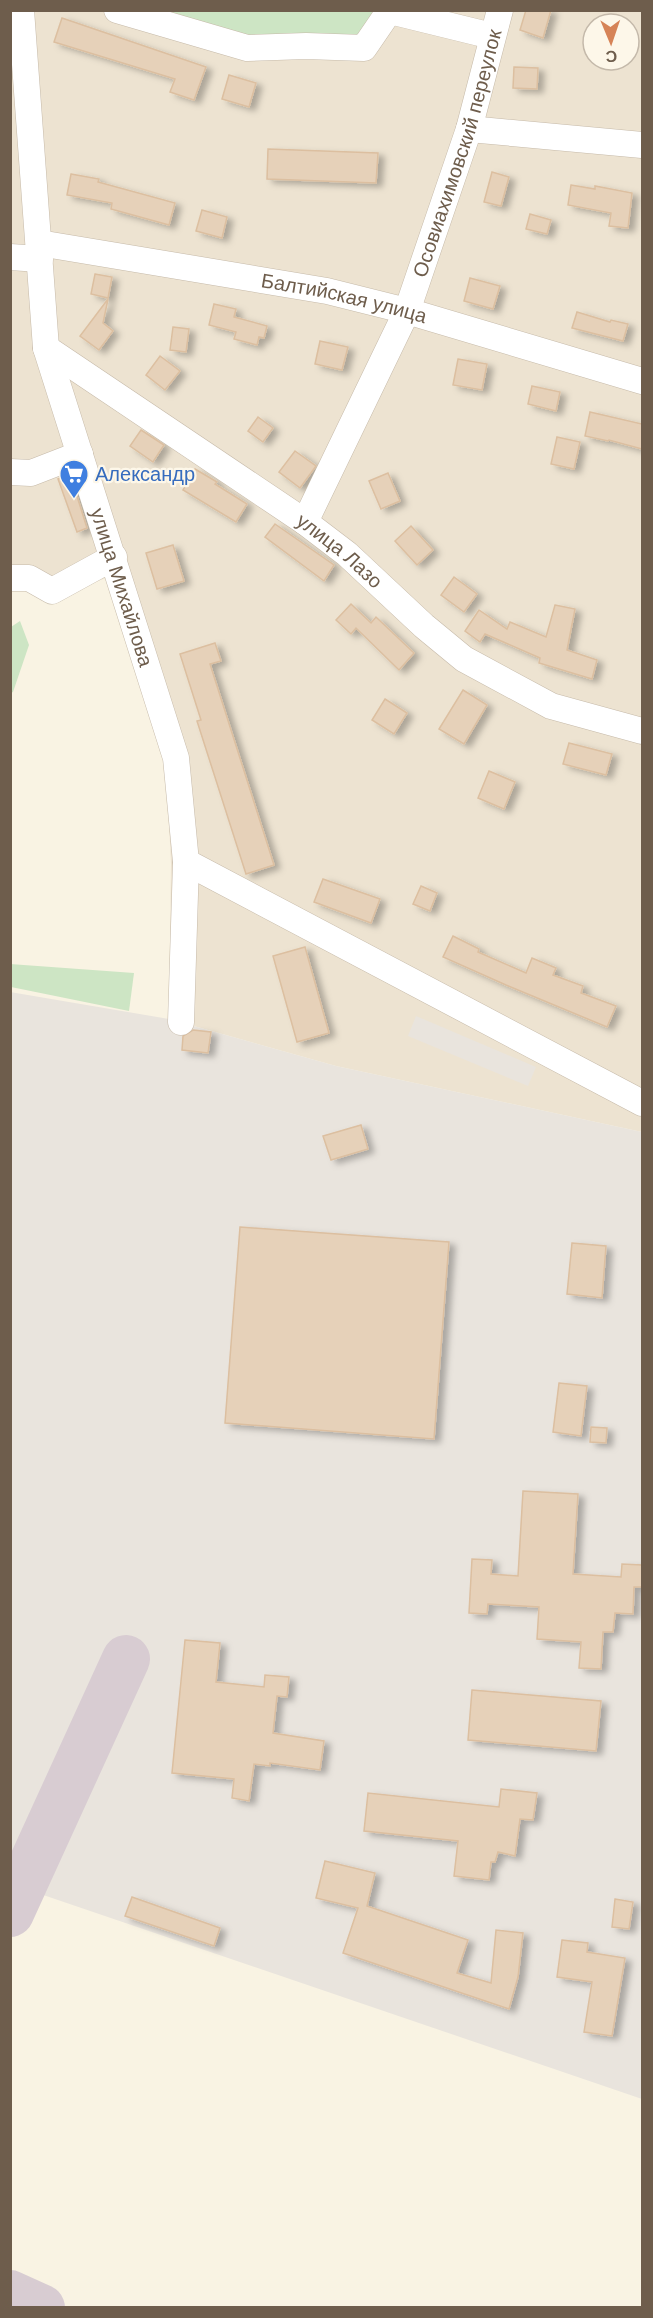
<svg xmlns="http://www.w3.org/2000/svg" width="653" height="2318" font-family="Arial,sans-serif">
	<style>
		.residential { fill: #ede3d1; fill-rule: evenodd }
		.industrial { fill: #e9e4dd }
		.green { fill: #cde5c4 }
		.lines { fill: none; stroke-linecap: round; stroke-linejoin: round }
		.taxiway { stroke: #d8ccd2; stroke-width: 48 }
		.building { fill: #e6d1b9; stroke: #dcbfa0; stroke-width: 1.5; filter: url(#shadow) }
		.minor-casing { stroke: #c6baa9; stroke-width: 27 }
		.minor { stroke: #fff; stroke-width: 26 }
		.labels { text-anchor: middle; stroke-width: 4.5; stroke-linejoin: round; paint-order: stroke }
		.street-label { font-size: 20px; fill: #6e5d4c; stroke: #fdf7e9 }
		.shop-label { font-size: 20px; fill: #366cbe; stroke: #fdf7e9; text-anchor: start }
	</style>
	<defs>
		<filter id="shadow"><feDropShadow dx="6" dy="3.5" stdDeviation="3" flood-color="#0004"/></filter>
	</defs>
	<rect width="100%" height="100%" fill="#f9f3e3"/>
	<!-- residential -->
	<path class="residential" d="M11,11H642V1132L336,1066L169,1019L171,864L166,758L109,577L54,596L11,585ZM593,24H629V60H593Z"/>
	<!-- industrial -->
	<g class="industrial">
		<path d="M10,992L169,1019L336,1066L642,1132V2099L11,1884Z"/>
		<path d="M416,1016L536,1067L528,1086L408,1036Z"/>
	</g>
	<!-- green -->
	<g class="green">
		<path d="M150,11H378L360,36L247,38Z"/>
		<path d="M20,621L29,645L13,692L11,693V627Z"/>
		<path d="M10,964L134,973L129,1011L11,987Z"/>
	</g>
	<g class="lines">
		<!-- taxiway -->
		<g class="taxiway">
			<path d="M10,1913L126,1659"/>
			<path d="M10,2294L41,2308"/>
		</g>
	</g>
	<!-- building -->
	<g class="building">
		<path d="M526,10H551L543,38L520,30Z"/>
		<path d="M62,18L206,67L194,100L170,92L175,79L54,42Z"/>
		<path d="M514,67L538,68L537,89L513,88Z"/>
		<path d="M229,75L256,83L249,107L222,99Z"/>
		<path d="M268,149L378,153L376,183L267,179Z"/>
		<path d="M492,172L509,177L501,206L484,202Z"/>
		<path d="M71,174L99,179L98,182L175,203L169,225L111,209L112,203L67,195Z"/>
		<path d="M571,185L595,189V186L632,193L628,228L609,226L611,213L568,205Z"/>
		<path d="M202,210L227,217L222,238L196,231Z"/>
		<path d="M530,214L551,220L547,234L526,229Z"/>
		<path d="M95,274L112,277L108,298L91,294Z"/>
		<path d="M470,278L500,286L493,309L464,301Z"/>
		<path d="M108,299L103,323L113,331L99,350L80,336Z"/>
		<path d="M214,304L236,309L234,317L267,326L264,338L259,337L257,345L234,339L236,332L209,325Z"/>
		<path d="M577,312L610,322L611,320L628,324L623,341L572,328Z"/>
		<path d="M173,327L189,329L186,352L170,350Z"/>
		<path d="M320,341L348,347L342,370L315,364Z"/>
		<path d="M160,356L180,371L165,390L146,375Z"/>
		<path d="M458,359L487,364L482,390L453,385Z"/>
		<path d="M532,386L560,392L556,411L528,404Z"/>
		<path d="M590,412L642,424V449L609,440L608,441L585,436Z"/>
		<path d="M258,417L273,428L263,442L248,431Z"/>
		<path d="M141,430L164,445L153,462L130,446Z"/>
		<path d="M557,437L580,442L574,469L551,464Z"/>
		<path d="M295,451L316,466L300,488L279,472Z"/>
		<path d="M195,469L217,482L215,484L247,504L236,522L183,490Z"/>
		<path d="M388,473L400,501L381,509L369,481Z"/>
		<path d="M70,474L87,528L77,532L58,479Z"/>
		<path d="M275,524L334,565L324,581L265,537Z"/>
		<path d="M411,526L433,550L417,565L395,541Z"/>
		<path d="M173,545L184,581L157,589L146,553Z"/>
		<path d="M454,577L477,594L464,612L441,595Z"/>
		<path d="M351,604L371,623L376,617L414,653L399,670L356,628L351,634L336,620Z"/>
		<path d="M555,605L575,609L567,650L597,660L592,679L539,663L540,658L485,634L480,642L465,631L479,610L507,629L510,622L546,637Z"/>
		<path d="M215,643L221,661L210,664L274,865L246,874L197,721L201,720L180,654Z"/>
		<path d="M463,690L487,705L464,744L439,729Z"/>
		<path d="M385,699L407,713L394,734L372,720Z"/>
		<path d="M569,743L612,754L606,775L563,764Z"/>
		<path d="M489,771L515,782L504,809L478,798Z"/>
		<path d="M323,879L380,899L371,923L314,902Z"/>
		<path d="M421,886L437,893L430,911L413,904Z"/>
		<path d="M453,936L479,949L478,952L526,973L532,958L556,968L553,975L583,986L581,993L616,1006L607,1027L506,985L443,957Z"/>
		<path d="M305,947L329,1033L297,1042L273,956Z"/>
		<path d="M193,1030L211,1032L208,1053L182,1050L183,1036Z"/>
		<path d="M361,1125L368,1149L331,1160L323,1136Z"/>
		<path d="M240,1227L449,1242L434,1439L225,1423Z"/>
		<path d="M572,1243L606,1246L602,1298L567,1294Z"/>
		<path d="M559,1383L587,1386L581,1436L553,1432Z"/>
		<path d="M591,1427L607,1428L606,1443L590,1442Z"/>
		<path d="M523,1491L578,1494L573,1574L621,1577L622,1564L642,1565V1587H634L633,1614L615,1613L613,1632H603L601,1669L579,1668L581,1642L537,1639L539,1607L488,1604L487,1614L469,1613L472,1559L492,1560L491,1574L518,1576Z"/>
		<path d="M185,1640L220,1643L216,1682L264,1687L265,1675L289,1677L287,1697L277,1696L273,1733L324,1741L320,1770L270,1763V1766L254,1764L249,1801L232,1798L234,1779L172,1773Z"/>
		<path d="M472,1690L601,1701L596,1751L468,1740Z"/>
		<path d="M501,1789L537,1793L533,1820L520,1819L515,1856L498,1852L495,1862H491L489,1880L454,1876L458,1841L364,1831L368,1793L499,1807Z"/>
		<path d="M325,1861L375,1873L367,1906L468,1940L457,1973L491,1983L496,1930L523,1933L518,1977L509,2009L343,1953L358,1908L316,1898Z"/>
		<path d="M132,1897L220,1928L214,1946L125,1916Z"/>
		<path d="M615,1899L633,1902L629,1929L612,1927Z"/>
		<path d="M562,1940L588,1943L587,1952L625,1958L612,2036L584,2032L592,1982L557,1977Z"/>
	</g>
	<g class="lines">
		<!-- minor casing -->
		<g class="minor-casing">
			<g id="minor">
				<path id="s1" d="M21,10L46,348L176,758L186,862L181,1022"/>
				<path d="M117,10L247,48L306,46L364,48L390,10"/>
				<path d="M390,11L492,36"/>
				<path d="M469,129L642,145"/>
				<path id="s2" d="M39,243L327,291L407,311L642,381"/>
				<path d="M10,257L40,259"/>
				<path id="s3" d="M46,348L305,522L347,554L424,626L464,659L551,706L642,731"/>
				<path d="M10,472L31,473L80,454"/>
				<path id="s4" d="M305,522L407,311L469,129L500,10"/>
				<path d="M10,578H29L52,591L114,557"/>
				<path d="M186,862L642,1103"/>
			</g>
		</g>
		<!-- minor -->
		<use href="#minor" class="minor"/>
	</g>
	<!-- icons -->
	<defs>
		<g id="supermarket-pin" transform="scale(1.5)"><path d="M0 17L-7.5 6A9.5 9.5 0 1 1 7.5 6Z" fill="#3f7fe0" stroke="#fdf7e9"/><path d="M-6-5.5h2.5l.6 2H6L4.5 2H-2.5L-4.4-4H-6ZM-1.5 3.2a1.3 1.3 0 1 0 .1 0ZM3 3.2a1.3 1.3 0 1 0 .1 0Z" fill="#fff"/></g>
	</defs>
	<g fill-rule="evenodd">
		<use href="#supermarket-pin" x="74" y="474"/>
	</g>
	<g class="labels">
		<!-- street labels -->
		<g class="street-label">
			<text dy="7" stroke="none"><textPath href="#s4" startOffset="400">Осовиахимовский переулок</textPath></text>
			<text dy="7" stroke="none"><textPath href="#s2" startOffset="310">Балтийская улица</textPath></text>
			<text dy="7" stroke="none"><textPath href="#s3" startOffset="357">улица Лазо</textPath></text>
			<text dy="7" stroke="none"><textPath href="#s1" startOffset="590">улица Михайлова</textPath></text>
		</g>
		<!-- shop labels -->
		<g class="shop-label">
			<text x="95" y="481">Александр</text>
		</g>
	</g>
	<!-- border -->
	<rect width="653" height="2318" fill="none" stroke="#6e5d4c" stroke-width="24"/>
	<!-- north arrow -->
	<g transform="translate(611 42) rotate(178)"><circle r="28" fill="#fdf7e9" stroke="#c4b9aa" stroke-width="1.5"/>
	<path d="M0-4.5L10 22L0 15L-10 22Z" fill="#d68356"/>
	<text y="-9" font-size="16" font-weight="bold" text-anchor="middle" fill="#6e5d4c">С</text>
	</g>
</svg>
